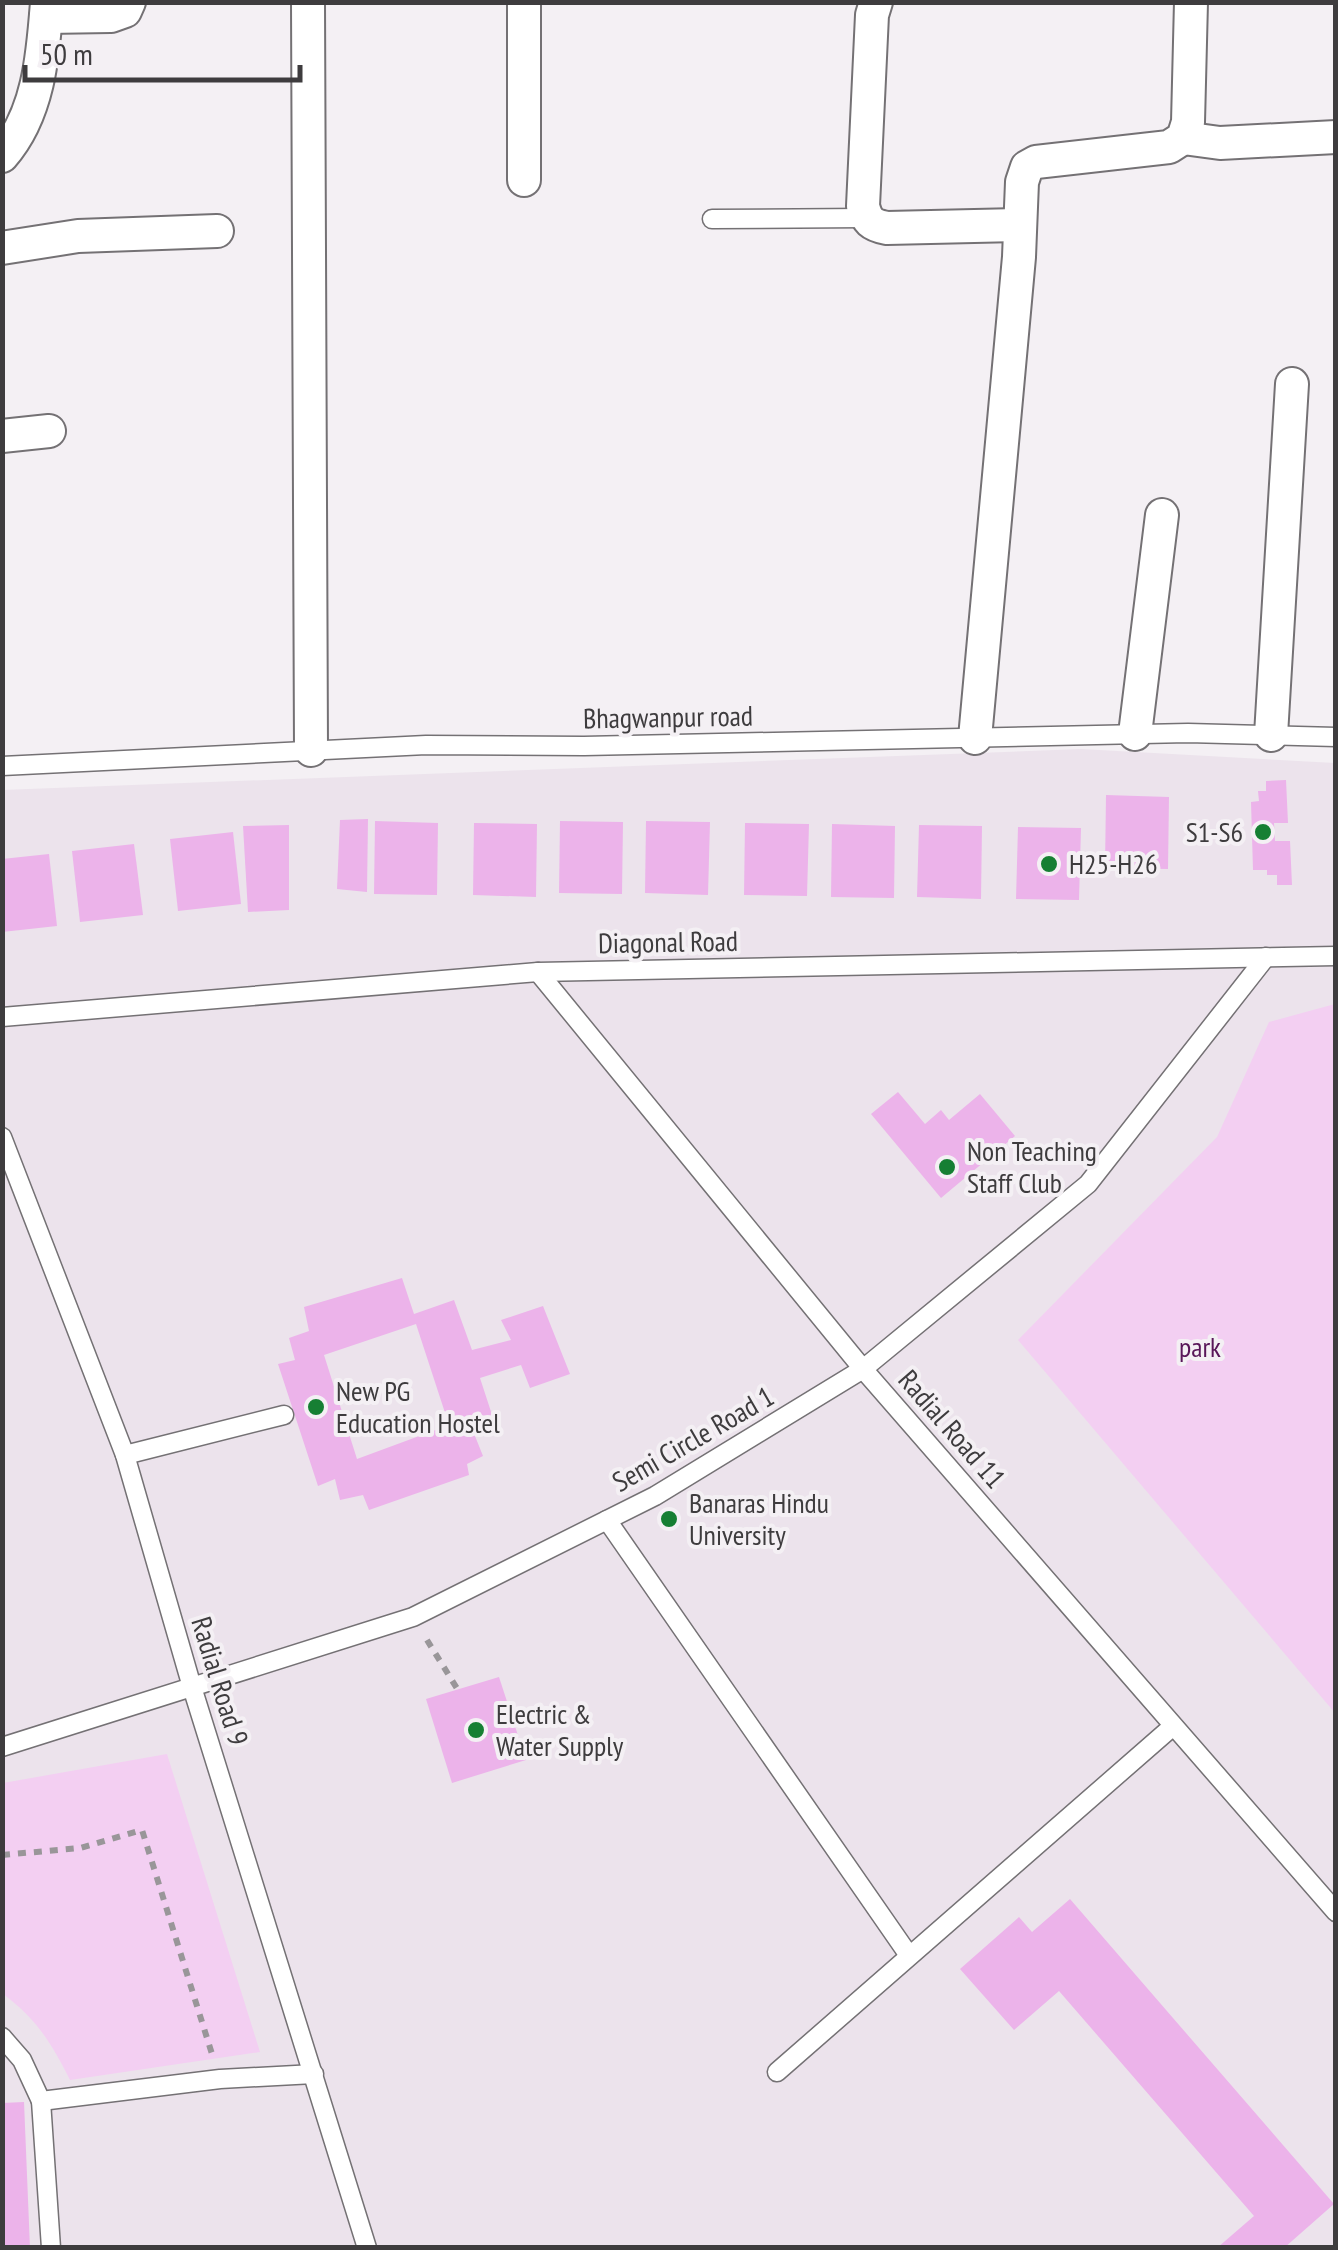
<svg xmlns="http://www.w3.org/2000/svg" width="1338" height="2250" font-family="'PT Sans Narrow',sans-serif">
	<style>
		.built { fill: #ece3ec }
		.green { fill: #f3cff2 }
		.building { fill: #ecb3ea; fill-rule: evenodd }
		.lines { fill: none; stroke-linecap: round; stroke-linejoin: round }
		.lane-casing { stroke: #747174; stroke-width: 21 }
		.street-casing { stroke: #747174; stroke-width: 36 }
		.path { stroke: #999699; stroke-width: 6; stroke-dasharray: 8 8; stroke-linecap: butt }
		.lane { stroke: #fff; stroke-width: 18 }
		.street { stroke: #fff; stroke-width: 32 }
		.poi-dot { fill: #167f33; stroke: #f4f0f4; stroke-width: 4 }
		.labels { text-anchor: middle; stroke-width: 8; stroke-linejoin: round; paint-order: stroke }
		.street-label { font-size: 28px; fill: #3e3c3e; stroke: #f4f0f4 }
		.poi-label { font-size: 28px; fill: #3e3c3e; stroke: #f4f0f4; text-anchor: start }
		.park-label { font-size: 28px; fill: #591759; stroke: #f4f0f4 }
	</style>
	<rect width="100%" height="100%" fill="#f4f0f4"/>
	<!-- built -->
	<path class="built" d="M1081,749L1335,763V2247H3L2,790Z"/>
	<!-- green -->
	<g class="green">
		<path d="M1335,1004H1336L1335,1713L1018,1340L1217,1137L1269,1022Z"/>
		<path d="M167,1754L260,2052L70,2080C52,2044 36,2018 3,1994V1783Z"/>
	</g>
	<!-- building -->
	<g class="building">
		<path d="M1286,780L1288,823H1274L1275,841H1290L1292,885H1277V875H1267V870H1253L1251,802L1259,801L1258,791H1266V781Z"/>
		<path d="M1106,795L1169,797L1168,869L1105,868Z"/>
		<path d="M368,819L367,892L337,889L340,820Z"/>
		<path d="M375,821L438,823L437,895L374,894Z"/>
		<path d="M560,821L623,822L622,894L559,893Z"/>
		<path d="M646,821L710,822L708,895L645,893Z"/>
		<path d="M474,823L537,824L536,897L473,895Z"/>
		<path d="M745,823L809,824L807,896L744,895Z"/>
		<path d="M832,824L895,826L894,898L831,897Z"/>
		<path d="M289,825V910L248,912L243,826Z"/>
		<path d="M919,825L982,826L981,899L917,897Z"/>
		<path d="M1018,827L1081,828L1079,900L1016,899Z"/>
		<path d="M233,832L241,904L178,911L170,839Z"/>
		<path d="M134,844L143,915L80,922L72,851Z"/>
		<path d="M49,854L57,926L2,932V859Z"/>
		<path d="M898,1092L925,1124L941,1110L949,1120L980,1094L1015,1136L941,1198L871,1114Z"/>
		<path d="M402,1278L414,1314L454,1300L472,1350L511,1340L501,1320L543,1306L570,1374L530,1388L521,1365L480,1378L496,1427L475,1436L483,1456L467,1464L469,1475L369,1510L363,1495L340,1500L335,1479L318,1486L278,1364L295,1360L289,1338L309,1331L304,1307ZM416,1324L449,1425L357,1459L324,1355Z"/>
		<path d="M499,1677L526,1760L452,1783L426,1699Z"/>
		<path d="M1070,1899L1334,2204L1284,2248H1217L1254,2216L1059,1991L1014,2030L960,1969L1019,1917L1032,1932Z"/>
		<path d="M24,2102L30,2248H2V2103Z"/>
	</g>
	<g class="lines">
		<!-- lane casing -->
		<g class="lane-casing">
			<g id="lane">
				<path d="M712,219L866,218"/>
				<path d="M2,766L426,745L584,746L1188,733L1336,737"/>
				<path d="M538,972L863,1369L1336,1912"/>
				<path d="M2,1017L538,972L1336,956"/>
				<path d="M2,1137L125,1455L192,1687L367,2248"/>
				<path d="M125,1455L284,1415"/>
				<path d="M607,1520L908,1954"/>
				<path d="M2,1747L413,1617L655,1496L863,1369L1088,1184L1266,957"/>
				<path d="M2,2037L22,2060L41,2101L220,2079L314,2074"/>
				<path d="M777,2072L1172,1727"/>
				<path d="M41,2101L51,2248"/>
			</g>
		</g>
		<!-- street casing -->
		<g class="street-casing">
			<g id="street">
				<path d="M308,2L311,750"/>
				<path d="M524,2V180"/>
				<path d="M876,2L872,15L863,206C867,221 871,225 887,228L1020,225"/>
				<path d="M46,17L111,16L125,11L129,2"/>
				<path d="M1183,138L1220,143L1336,137"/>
				<path d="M2,156C39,114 43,55 47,2"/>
				<path d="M2,248L78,236L217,231"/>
				<path d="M2,436L49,431"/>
				<path d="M1135,734L1162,515"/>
				<path d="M1271,735L1292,384"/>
				<path d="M975,738L1019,257L1022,182L1027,167L1036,162L1169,147L1183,138L1188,122L1191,2"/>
			</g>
		</g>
		<!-- path -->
		<g class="path">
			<path d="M427,1640L458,1690"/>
			<path d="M2,1855L80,1848L142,1830L212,2054"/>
		</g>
		<!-- lane -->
		<use href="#lane" class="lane"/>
		<!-- street -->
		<use href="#street" class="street"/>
	</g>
	<!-- markers -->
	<g class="poi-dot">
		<circle cx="1263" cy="832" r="10"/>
		<circle cx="1049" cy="864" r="10"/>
		<circle cx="947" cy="1167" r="10"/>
		<circle cx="316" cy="1407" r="10"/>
		<circle cx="669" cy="1519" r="10"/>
		<circle cx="476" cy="1730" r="10"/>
	</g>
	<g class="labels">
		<!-- street labels -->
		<g class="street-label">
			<text transform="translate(668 717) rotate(-1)" y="10">Bhagwanpur road</text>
			<text transform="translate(668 942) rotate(-1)" y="10">Diagonal Road</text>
			<text transform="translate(952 1429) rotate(49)" y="10">Radial Road 11</text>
			<text transform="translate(693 1439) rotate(-30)" y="10">Semi Circle Road 1</text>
			<text transform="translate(220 1681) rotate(73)" y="10">Radial Road 9</text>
		</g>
		<!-- poi labels -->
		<g class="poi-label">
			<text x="1243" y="842" text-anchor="end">S1-S6</text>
			<text x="1069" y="874">H25-H26</text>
			<text x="967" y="1161">Non Teaching<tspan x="967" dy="32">Staff Club</tspan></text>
			<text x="336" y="1401">New PG<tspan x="336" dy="32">Education Hostel</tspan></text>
			<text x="689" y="1513">Banaras Hindu<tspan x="689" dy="32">University</tspan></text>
			<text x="496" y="1724">Electric &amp;<tspan x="496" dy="32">Water Supply</tspan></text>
		</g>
		<!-- park labels -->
		<g class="park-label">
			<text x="1200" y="1357">park</text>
		</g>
	</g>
	<!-- border -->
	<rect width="1338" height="2250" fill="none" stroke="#3e3c3e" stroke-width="10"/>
	<!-- scale -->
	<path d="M25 65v15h275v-15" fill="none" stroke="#3e3c3e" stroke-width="5"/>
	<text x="40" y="65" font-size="30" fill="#3e3c3e" stroke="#f4f0f4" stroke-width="8" paint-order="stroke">50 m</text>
</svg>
